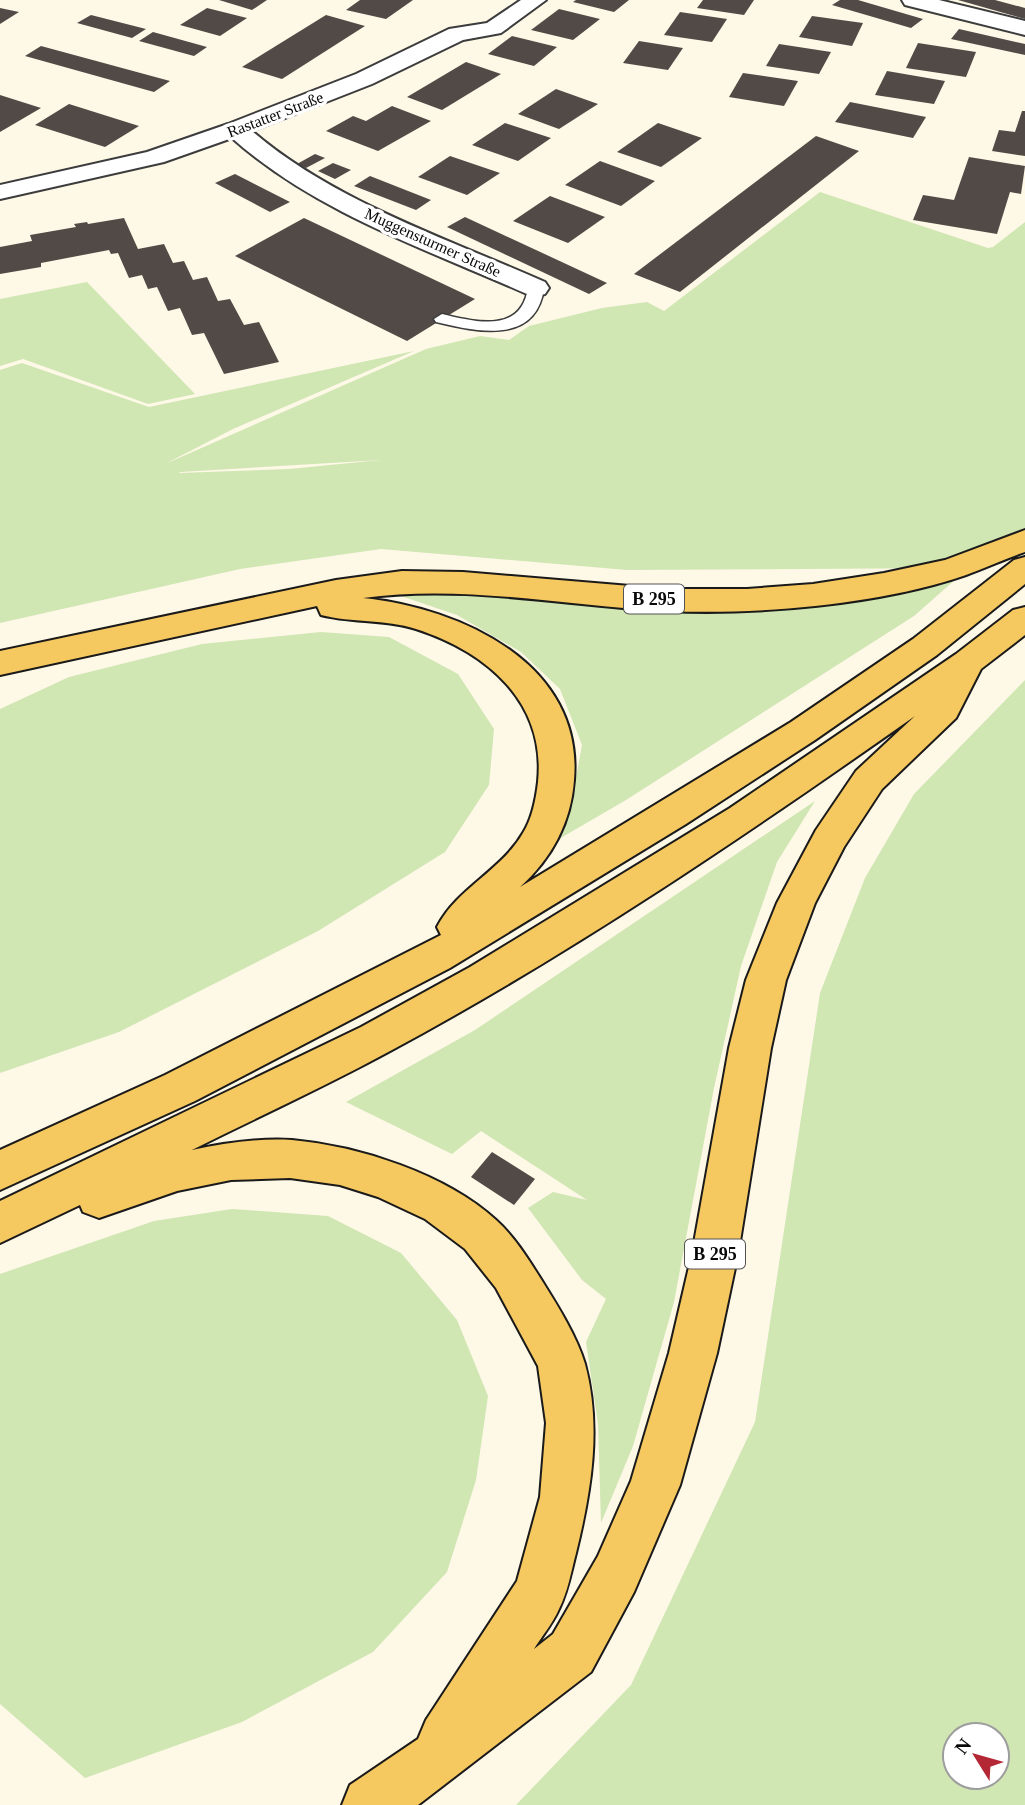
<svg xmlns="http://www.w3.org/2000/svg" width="1025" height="1805" font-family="Georgia,serif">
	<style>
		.green { fill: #d0e6b3; fill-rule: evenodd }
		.building { fill: #524a46 }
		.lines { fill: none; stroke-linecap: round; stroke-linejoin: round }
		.service-casing { stroke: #3c3c3c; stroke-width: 3 }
		.minor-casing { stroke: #3c3c3c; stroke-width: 4 }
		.primary-casing { stroke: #1a1a1a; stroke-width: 4 }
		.service { fill: #fff; fill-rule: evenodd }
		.minor { fill: #fff; fill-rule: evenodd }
		.primary { fill: #f5c860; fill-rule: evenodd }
		.labels { text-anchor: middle; stroke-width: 7; stroke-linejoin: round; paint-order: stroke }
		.far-street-label { font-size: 16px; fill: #090909; stroke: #fff }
		.shield { fill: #fff; stroke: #535353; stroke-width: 2 }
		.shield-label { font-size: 18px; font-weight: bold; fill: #090909 }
	</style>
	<rect width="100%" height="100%" fill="#fef8e7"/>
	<!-- green -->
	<g class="green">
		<path d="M820,192L988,248L993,247L1025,222V534L992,540L953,568L627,570L381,549L240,569L0,623V370L22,363L149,407L414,351L233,429L165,464L426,349L480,336L509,340L529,326L602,308L647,302L664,311ZM381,460L289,469L179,473L180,472Z"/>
		<path d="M87,282L195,394L148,404L23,359L0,366V299Z"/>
		<path d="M956,579L914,616L626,800L559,839L571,804L582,745L560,689L521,652L457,615L401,596L436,591L591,606L763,612L874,598Z"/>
		<path d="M321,632L389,637L458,674L494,729L489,785L445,852L318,931L119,1032L0,1073V709L69,677L202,644Z"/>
		<path d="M1025,680V1805H516L631,1685L755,1422L820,993L865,878L914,794ZM955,1735H997V1777H955Z"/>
		<path d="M815,801L777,862L741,966L714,1088L674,1302L633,1446L601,1523L598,1424L586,1342L606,1299L582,1280L528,1208L553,1192L587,1200L481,1131L452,1154L346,1102L475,1030Z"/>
		<path d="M232,1209L328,1216L401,1253L457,1320L488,1396L476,1480L447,1572L373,1652L242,1722L85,1778L0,1704V1274L154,1221Z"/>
	</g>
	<!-- building -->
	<g class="building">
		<path d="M219,0H267L252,10Z"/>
		<path d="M360,0H413L386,19L346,10Z"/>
		<path d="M576,0H629L614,12L573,2Z"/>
		<path d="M703,0H754L744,15L697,8Z"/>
		<path d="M840,0H858L923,19L911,28L832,5Z"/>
		<path d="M958,0H995L1025,8V19Z"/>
		<path d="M0,8L19,12L0,24Z"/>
		<path d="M207,8L247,18L220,36L180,25Z"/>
		<path d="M559,9L600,19L573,40L531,30Z"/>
		<path d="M680,12L727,19L712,42L664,35Z"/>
		<path d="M91,15L146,29L132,38L77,23Z"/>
		<path d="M326,15L365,26L282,79L242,67Z"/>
		<path d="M812,16L863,23L852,46L799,37Z"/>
		<path d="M959,29L1025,44V55L951,39Z"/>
		<path d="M153,32L207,47L194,56L139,41Z"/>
		<path d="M512,36L557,47L534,66L488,54Z"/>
		<path d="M639,41L683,48L668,70L623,63Z"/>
		<path d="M918,43L976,52L966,77L906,68Z"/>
		<path d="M779,44L831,52L819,74L766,66Z"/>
		<path d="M41,46L170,81L154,92L25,56Z"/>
		<path d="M466,62L501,74L442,110L407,97Z"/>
		<path d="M887,71L945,81L934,104L875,95Z"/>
		<path d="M743,73L798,81L784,106L729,97Z"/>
		<path d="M556,89L598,104L559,129L518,114Z"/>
		<path d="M0,95L41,108L0,132Z"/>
		<path d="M850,102L926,117L913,138L835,122Z"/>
		<path d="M69,104L139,126L105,147L35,125Z"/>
		<path d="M392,106L431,121L378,151L326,131L353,116L366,121Z"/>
		<path d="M1022,111H1025V156L992,151L999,130L1015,132Z"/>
		<path d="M505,123L551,138L518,161L472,145Z"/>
		<path d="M658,123L702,138L661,167L617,152Z"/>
		<path d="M816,136L859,151L680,292L634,274Z"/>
		<path d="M315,154L325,158L306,168L297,164Z"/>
		<path d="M450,156L500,173L467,195L418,177Z"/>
		<path d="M969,157L1025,166L1021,194L1010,192L997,234L913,220L923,195L954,200Z"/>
		<path d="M600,161L655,181L621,206L565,185Z"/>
		<path d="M333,163L351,170L335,179L318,171Z"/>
		<path d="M235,174L290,202L270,212L215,183Z"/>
		<path d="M370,176L431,200L416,210L354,186Z"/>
		<path d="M550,196L605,217L568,243L513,221Z"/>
		<path d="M465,217L607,283L589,294L447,227Z"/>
		<path d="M124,218L138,249L164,244L173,263L184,261L193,280L207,277L218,301L230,299L244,325L259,322L279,362L224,374L204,333L192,335L180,308L168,311L157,287L148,289L142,275L129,278L118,253L111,254L109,250L41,263V267L0,274V247L32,241L30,235L76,227L74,224L87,222L88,224Z"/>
		<path d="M304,218L475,299L407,341L235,256Z"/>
		<path d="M492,1152L535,1179L514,1205L471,1177Z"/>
	</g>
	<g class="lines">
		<!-- service casing -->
		<g class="service-casing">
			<path id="service" d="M536,283L544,288C536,345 477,332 436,322L434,319L442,314C476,322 521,334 528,288Z"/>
		</g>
		<!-- minor casing -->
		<g class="minor-casing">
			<g id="minor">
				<path d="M521,0H546L501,33L463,40L372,84L252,131C333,201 448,239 545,282L549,288L545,294L536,296L527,294C426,249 315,212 232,138L164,162L0,199V185L147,152L228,124L356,74L449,29L487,23Z"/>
				<path d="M902,0H939L1025,21V35L905,5Z"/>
			</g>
		</g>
		<!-- primary casing -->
		<g class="primary-casing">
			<g id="primary">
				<path d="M1025,530V552C1005,559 986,568 966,575C879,605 757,615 666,611C565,606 464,584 363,598C461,608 584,664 574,780C571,823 551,859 520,887L791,722L913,639L1014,560L1025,557V584L937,655L815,740L686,824L450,968L195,1101L0,1190V1150L165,1075L441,935L437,927C457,888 501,871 523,833C532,819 536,799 538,782C546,702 487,652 416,629C385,619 352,623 321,615L317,606L0,675V651L336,580L402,571L463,572L666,589H747L813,584L884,573L945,560Z"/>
				<path d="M1025,607V635L981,669L956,718L882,789L844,847L815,903L786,980L771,1048L738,1254L717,1353L680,1485L634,1592L591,1672L418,1805H342L350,1785L418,1739L426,1720L517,1581L540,1497L546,1423L538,1366L496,1288L465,1249L425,1219L378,1197L340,1185L290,1178L231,1180L177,1191L99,1218L83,1212L80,1205L0,1243V1201L361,1027L470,967L730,808L956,654L1013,610ZM915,716L856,771L816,830L777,903L746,980L729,1048L692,1254L669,1353L631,1481L598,1556L553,1634L534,1649C542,1636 553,1623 559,1609C568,1591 571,1572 576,1553C591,1492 602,1427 585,1364C577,1337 559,1308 544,1284C530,1262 516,1238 496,1220C446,1174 359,1146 292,1140C258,1138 224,1143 192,1150C258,1117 326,1086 392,1050C574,952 746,835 915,716Z"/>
			</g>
		</g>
		<!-- service -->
		<use href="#service" class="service"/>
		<!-- minor -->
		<use href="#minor" class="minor"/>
		<!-- primary -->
		<use href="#primary" class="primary"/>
	</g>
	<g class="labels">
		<!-- far-street labels -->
		<g class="far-street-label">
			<text transform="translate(275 114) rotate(-21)" y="6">Rastatter Straße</text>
			<text transform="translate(433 242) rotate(24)" y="6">Muggensturmer Straße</text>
		</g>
		<!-- shield labels -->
		<g class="shield">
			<rect x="624" y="584.5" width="60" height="29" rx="5"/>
			<rect x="685" y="1239.5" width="60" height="29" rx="5"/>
		</g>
		<g class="shield-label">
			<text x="654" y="605">B 295</text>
			<text x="715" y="1260">B 295</text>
		</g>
	</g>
	<!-- north arrow -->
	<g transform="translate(976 1756) rotate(307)"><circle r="33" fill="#ffffff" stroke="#9d9d9d" stroke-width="2"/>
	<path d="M0-5L12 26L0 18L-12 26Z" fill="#b42735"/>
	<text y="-10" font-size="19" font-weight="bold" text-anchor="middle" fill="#090909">N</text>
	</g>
</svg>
